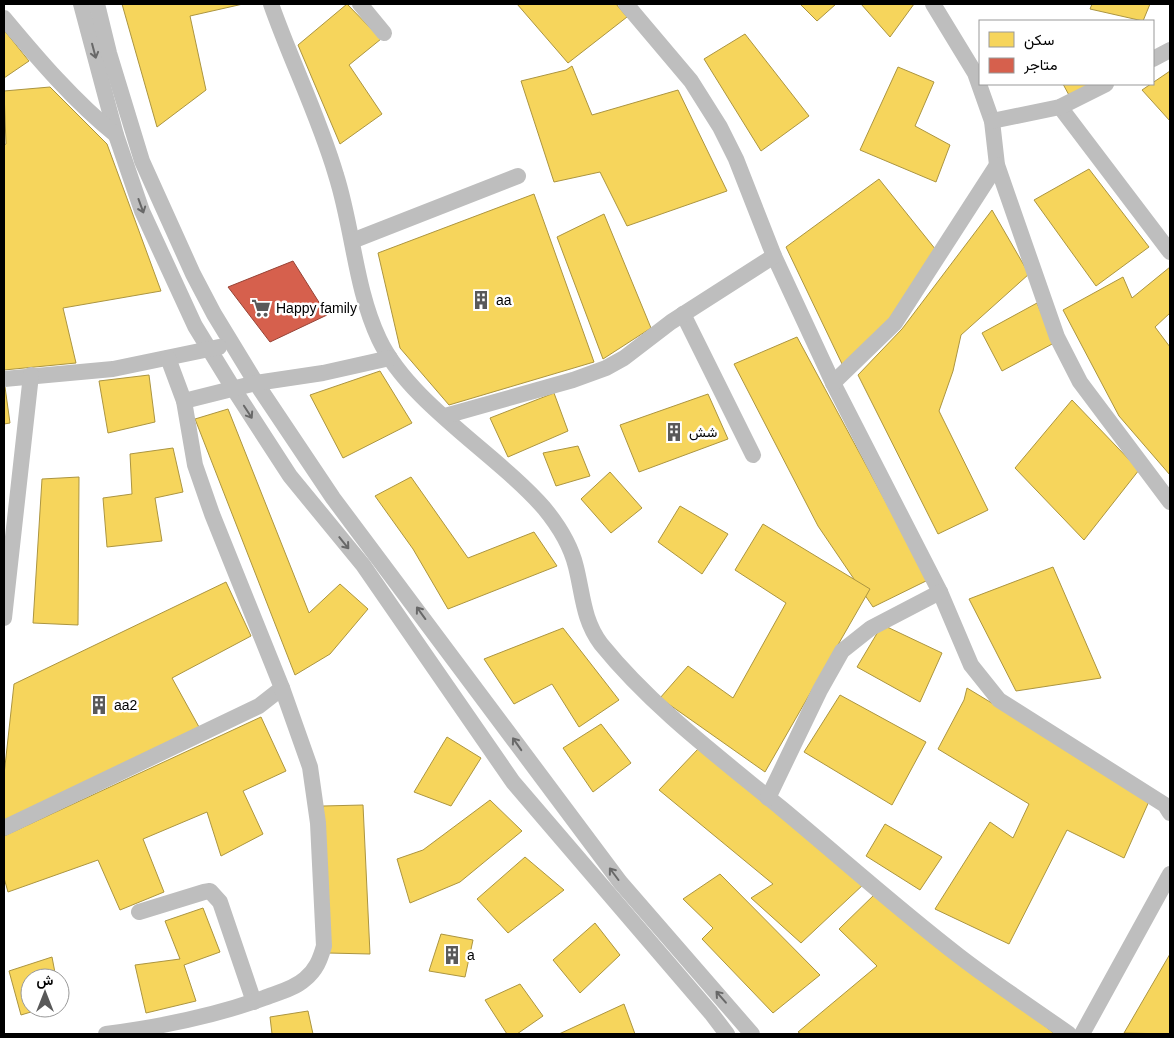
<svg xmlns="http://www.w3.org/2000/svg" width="1174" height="1038" font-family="Helvetica,Vazirmatn,sans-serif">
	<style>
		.homes { fill: #f6d55c; stroke: #ac9540 }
		.shops { fill: #d6604d; stroke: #964336 }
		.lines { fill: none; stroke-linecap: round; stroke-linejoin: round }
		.minor { stroke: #bebebe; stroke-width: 16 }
		.oneway { stroke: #686868 }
		.labels { text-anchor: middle; stroke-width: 5; stroke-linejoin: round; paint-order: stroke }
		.poi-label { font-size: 14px; fill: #000; stroke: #fff; text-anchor: start }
	</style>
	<rect width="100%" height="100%" fill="#fff"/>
	<!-- homes -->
	<g class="homes">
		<path d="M122,4H243L190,16L206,90L157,127Z"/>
		<path d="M347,4L381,39L349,65L382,114L340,144L298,45Z"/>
		<path d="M517,4H616L627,17L568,63Z"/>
		<path d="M800,4H836L817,21Z"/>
		<path d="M861,4H914L890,37Z"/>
		<path d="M1092,4H1150L1143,21L1090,9Z"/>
		<path d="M4,30L29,61L4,78Z"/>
		<path d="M745,34L809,116L761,151L704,59Z"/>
		<path d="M572,66L592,115L678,90L727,191L627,226L600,172L554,182L521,81L566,70Z"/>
		<path d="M898,67L934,82L915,126L950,145L936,182L860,150Z"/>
		<path d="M1170,71V121L1142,90Z"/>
		<path d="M1063,84H1096L1070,97Z"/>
		<path d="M50,87L107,144L161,291L63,308L76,363L4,370V145L6,144L4,91Z"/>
		<path d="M1089,169L1149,247L1096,286L1034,200Z"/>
		<path d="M879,179L936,250L890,318L843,366L786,247Z"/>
		<path d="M534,194L594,362L449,405L400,348L378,253Z"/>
		<path d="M992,210L1029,274L961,335L953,371L939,411L988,510L938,534L858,375L902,329Z"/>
		<path d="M604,214L651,328L603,359L557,237Z"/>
		<path d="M1170,267V313L1155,327L1170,347V475L1119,416L1063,310L1123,277L1132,298Z"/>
		<path d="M1037,303L1054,343L1002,371L982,333Z"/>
		<path d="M797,337L928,580L873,607L818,526L734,364Z"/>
		<path d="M380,371L412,423L343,458L310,395Z"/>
		<path d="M149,375L155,422L108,433L99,381Z"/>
		<path d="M4,387H5L10,423L4,424Z"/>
		<path d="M554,393L568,431L508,457L490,418Z"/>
		<path d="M708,394L728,439L639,472L620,425Z"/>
		<path d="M1072,400L1139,470L1084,540L1015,468Z"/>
		<path d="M228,409L309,613L340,584L368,609L330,654L295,675L195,419Z"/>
		<path d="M578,446L590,476L556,486L543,453Z"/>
		<path d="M173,448L183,492L155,498L162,541L107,547L103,498L132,494L130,454Z"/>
		<path d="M610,472L642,508L611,533L581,499Z"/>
		<path d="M79,477L78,625L33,623L42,479Z"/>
		<path d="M411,477L468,558L534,532L557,566L448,609L413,549L375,496Z"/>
		<path d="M680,506L728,534L702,574L658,542Z"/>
		<path d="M763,524L870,589L765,772L660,698L688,666L733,698L786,603L735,570Z"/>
		<path d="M1053,567L1101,678L1016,691L969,599Z"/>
		<path d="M226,582L251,636L172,678L199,727L4,821V775L14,684Z"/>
		<path d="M885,626L942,653L920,702L857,667L879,630Z"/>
		<path d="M563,628L619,700L579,727L552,684L514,704L484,659Z"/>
		<path d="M967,688L1150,799L1124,858L1067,830L1009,944L935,909L990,822L1013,838L1029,804L938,749L964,700Z"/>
		<path d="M840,695L926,742L892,805L804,752Z"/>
		<path d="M261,717L286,771L243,791L263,834L221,856L207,812L143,839L164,892L120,910L98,860L8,892L4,878V836Z"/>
		<path d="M601,724L631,763L593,792L563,748Z"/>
		<path d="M447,737L481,758L451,806L414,792Z"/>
		<path d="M698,749L865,883L801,943L751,898L773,884L659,790Z"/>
		<path d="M490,800L522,831L460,882L410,903L397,859L423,850Z"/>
		<path d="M363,805L370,954L328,953L323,806Z"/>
		<path d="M885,824L942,857L920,890L866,856Z"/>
		<path d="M525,857L564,890L508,933L477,899Z"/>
		<path d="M720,874L820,975L773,1013L702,939L713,928L683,899Z"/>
		<path d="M876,893L1055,1034H801L798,1032L877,966L839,929Z"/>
		<path d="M203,908L220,952L184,965L196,1001L146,1013L135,965L180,959L165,921Z"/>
		<path d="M595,923L620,955L580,993L553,960Z"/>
		<path d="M441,934L473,940L465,977L429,971Z"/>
		<path d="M1170,954V1034L1124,1033Z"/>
		<path d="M52,957L56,978H30V1008H44L21,1015L9,971Z"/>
		<path d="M520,984L543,1016L517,1034H507L485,1000Z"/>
		<path d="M624,1004L635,1034H559Z"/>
		<path d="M308,1011L313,1034H272L270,1017Z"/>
	</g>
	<!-- shops -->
	<path class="shops" d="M293,261L327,315L270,342L228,287Z"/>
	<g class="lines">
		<!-- minor -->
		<g class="minor">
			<path d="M81,4L116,135L142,211L195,326L233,388L290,476L363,565L513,782L711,1013L727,1034"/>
			<path d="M97,4L109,53L142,161L193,274L214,314L256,383L333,498L620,882L752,1034"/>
			<path d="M271,4C291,61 319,117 336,175C353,228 355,288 379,339C409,403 497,454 544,508C558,525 571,546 576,567C583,595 583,620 601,644C652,707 719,757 781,808C840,857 898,909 959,956C994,983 1032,1008 1069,1034"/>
			<path d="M360,4L384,33"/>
			<path d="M626,4L691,81L720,127L736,159L774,256L833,383L940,592L971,665L999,700L1165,805L1170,813"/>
			<path d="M933,4L975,73L992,121L997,165L1057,337L1080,382L1170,502"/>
			<path d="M4,18C39,60 74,101 116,135"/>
			<path d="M1153,59L1170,50"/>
			<path d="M1060,107L1170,252"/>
			<path d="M992,121L1060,107L1106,84"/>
			<path d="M352,241L518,176"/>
			<path d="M683,314L753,455"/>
			<path d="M4,379L113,369L219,347"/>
			<path d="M833,383L895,323L997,165"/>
			<path d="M184,401L256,383L323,373L390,358"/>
			<path d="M445,416L573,380L606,368L624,358L671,322L774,256"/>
			<path d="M4,618L31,375"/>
			<path d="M768,798L820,690L842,651L871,628L940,592"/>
			<path d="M4,828L259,706L282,688L212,514L195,465L184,401L168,358"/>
			<path d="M139,912L204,892L210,891L220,902L254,1002"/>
			<path d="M106,1034C160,1027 212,1017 264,998C277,993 294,989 305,979C316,970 320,960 324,946L318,823L310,767L282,688"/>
			<path d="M1082,1034L1170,874"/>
		</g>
	</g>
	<!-- one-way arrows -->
	<defs><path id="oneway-shaft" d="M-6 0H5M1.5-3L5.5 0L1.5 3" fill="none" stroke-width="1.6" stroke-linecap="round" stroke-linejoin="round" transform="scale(1.25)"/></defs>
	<g class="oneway">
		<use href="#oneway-shaft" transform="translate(94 51) rotate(75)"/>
		<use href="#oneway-shaft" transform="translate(141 206) rotate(70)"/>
		<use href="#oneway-shaft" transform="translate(248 412) rotate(57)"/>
		<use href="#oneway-shaft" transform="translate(344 543) rotate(51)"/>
		<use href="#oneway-shaft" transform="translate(421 613) rotate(-126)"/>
		<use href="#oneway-shaft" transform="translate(517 744) rotate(-125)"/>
		<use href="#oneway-shaft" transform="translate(614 874) rotate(-127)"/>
		<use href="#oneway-shaft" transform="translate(721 997) rotate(-131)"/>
	</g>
	<!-- icons -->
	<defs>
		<g id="building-bare" transform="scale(1.5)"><path d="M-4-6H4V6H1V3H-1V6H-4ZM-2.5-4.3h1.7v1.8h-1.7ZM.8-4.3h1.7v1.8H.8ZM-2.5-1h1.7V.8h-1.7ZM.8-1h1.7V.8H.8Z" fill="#595959" stroke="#fff" stroke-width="2.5" paint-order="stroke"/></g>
		<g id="supermarket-bare" transform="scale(1.5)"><path d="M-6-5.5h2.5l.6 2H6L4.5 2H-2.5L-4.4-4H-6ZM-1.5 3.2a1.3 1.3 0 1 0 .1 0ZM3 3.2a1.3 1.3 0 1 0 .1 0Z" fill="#595959" stroke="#fff" stroke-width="2.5" paint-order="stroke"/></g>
	</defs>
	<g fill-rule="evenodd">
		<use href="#building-bare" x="481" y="300"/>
		<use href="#supermarket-bare" x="261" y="308"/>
		<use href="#building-bare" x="674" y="432"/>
		<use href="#building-bare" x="99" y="705"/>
		<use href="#building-bare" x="452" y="955"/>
	</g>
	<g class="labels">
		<!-- poi labels -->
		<g class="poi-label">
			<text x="496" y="305">aa</text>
			<text x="276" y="313">Happy family</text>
			<text x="689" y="437">شش</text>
			<text x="114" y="710">aa2</text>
			<text x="467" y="960">a</text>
		</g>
	</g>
	<!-- border -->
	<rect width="1174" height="1038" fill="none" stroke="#000000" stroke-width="10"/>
	<!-- legend -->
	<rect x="979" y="20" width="175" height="65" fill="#ffffff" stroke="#999999"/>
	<rect x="989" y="32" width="25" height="15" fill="#f6d55c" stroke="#999999"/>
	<text x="1024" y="45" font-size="15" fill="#000000">سكن</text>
	<rect x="989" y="58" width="25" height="15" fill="#d6604d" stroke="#999999"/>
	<text x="1024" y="70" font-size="15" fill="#000000">متاجر</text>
	<!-- north arrow -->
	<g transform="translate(45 993)"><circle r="24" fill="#ffffff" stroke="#999999"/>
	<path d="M0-4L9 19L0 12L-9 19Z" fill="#595959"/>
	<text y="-8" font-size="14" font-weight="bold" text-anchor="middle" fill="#000000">ش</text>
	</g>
</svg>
